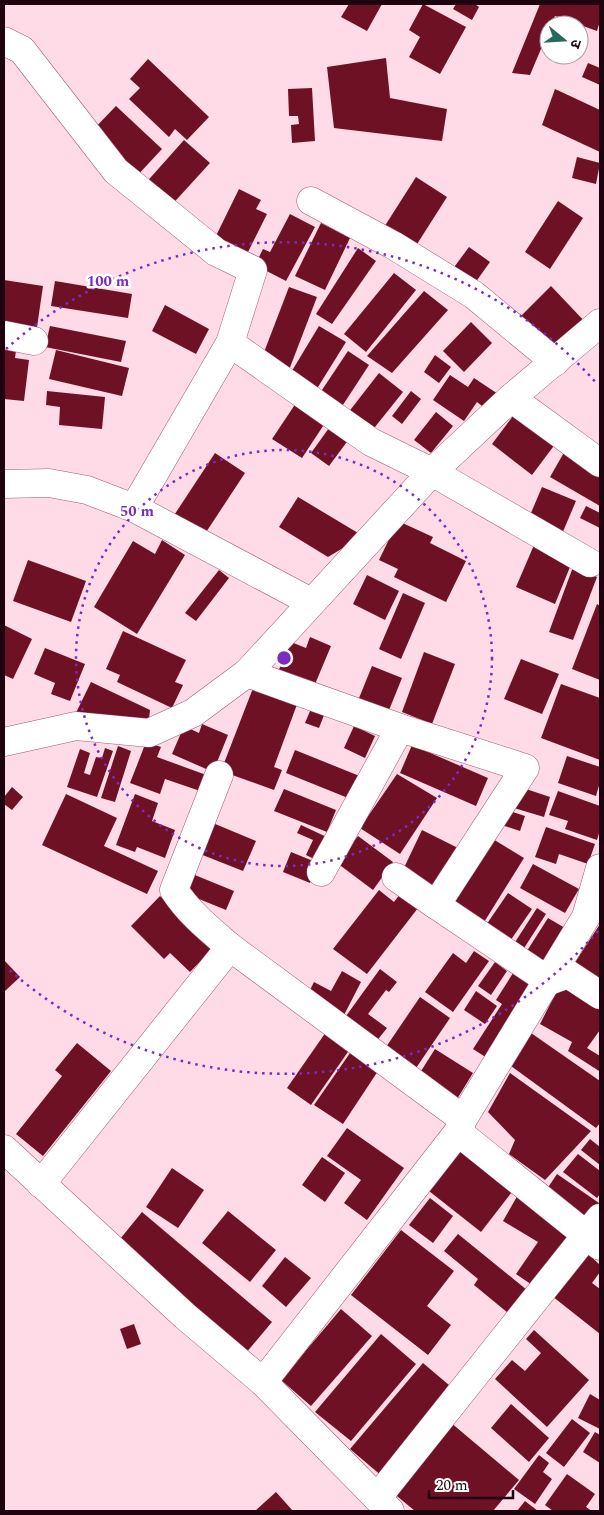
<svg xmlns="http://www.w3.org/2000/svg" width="604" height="1515" font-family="Spectral,'Noto Sans Devanagari',serif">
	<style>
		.building { fill: #6f1124 }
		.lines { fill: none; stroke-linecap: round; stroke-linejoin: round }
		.street-casing { stroke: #a45876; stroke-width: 29 }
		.street { stroke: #fff; stroke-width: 28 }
		.ring { fill: none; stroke: #7b2cbf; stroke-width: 2.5; stroke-dasharray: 2.5 5 }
		.centre { fill: #7b2cbf; stroke: #fff; stroke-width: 2.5 }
		.ring-label { font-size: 15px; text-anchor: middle; font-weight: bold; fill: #7b2cbf; stroke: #fff; stroke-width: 5; stroke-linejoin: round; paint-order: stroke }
	</style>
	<rect width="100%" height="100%" fill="#fedbe6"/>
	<!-- building -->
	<g class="building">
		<path d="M349,4H382L367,31L341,17Z"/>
		<path d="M423,4L466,27L440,74L409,57L420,37L409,30Z"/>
		<path d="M456,4H475L479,7L472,20L453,9Z"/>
		<path d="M540,4H600V21L597,31L555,16L551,25H549V30L530,75L512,73Z"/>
		<path d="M386,58L390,98L447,109L442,141L334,128L327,67Z"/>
		<path d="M148,59L209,117L187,140L175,129L169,137L129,99L140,88L130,79Z"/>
		<path d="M588,63L600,68V85L582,77Z"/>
		<path d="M312,88L315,141L292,143L291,125L299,124L298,116H289L288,89Z"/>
		<path d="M555,89L600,110V152L542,125Z"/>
		<path d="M116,106L162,149L135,178L89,134Z"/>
		<path d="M184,140L210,163L168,209L143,186Z"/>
		<path d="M577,157L600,163L596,184L572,178Z"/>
		<path d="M416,177L447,197L412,252L381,232Z"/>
		<path d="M239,189L261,200L256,209L267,214L244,260L212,244Z"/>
		<path d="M558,201L583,218L550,269L525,252Z"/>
		<path d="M290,214L315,227L286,281L255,265L263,249L270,252Z"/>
		<path d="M321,223L350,238L325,290L295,276Z"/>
		<path d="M469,247L490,262L470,290L449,274Z"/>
		<path d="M358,248L376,261L332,324L316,314Z"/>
		<path d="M394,273L416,290L366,352L344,334Z"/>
		<path d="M4,280L43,286L36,334L4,330Z"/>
		<path d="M55,281L132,294L128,318L51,306Z"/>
		<path d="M551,286L588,325L553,360L515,322Z"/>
		<path d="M289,287L317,297L289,370L261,360Z"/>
		<path d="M424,291L448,310L392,373L367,356Z"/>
		<path d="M165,305L209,329L196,354L152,331Z"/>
		<path d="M471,322L492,343L464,372L443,351Z"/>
		<path d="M50,326L126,341L121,362L45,347Z"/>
		<path d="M319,326L346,342L313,395L287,379Z"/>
		<path d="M4,341L17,343L15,358L29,360L24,401L4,399Z"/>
		<path d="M56,350L129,368L122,396L49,379Z"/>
		<path d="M348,351L369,365L339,411L318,396Z"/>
		<path d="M435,355L451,367L439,383L424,372Z"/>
		<path d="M379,373L403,392L367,437L344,418Z"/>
		<path d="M450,375L468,387L474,378L498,394L487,410L477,402L464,421L433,400Z"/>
		<path d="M47,391L105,397L102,429L59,425L60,407L46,405Z"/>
		<path d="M411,391L421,399L402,424L392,416Z"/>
		<path d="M298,400L327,420L302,458L272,439Z"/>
		<path d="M436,412L453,426L431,453L414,440Z"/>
		<path d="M516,412L556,443L532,475L492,444Z"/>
		<path d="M334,421L352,435L329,466L311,453Z"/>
		<path d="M566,449L600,469V506L550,477Z"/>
		<path d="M215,453L245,473L197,546L167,526Z"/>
		<path d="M542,487L576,501L562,534L528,520Z"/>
		<path d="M298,497L363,536L328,557L279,527Z"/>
		<path d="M586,506L600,513V528L580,518Z"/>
		<path d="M398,521L433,537L430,543L466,561L446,602L394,577L398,569L379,560Z"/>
		<path d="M162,540L185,555L137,634L94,607L133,541L155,554Z"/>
		<path d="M534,545L572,562L555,604L516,587Z"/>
		<path d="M28,560L86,581L71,622L13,601Z"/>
		<path d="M573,567L597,577L573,640L549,632Z"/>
		<path d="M219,570L229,578L196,621L185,613Z"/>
		<path d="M367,575L399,591L385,620L353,604Z"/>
		<path d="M403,593L425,603L401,659L379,649Z"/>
		<path d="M597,604L600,606V680L572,669Z"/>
		<path d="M4,625L32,639L13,679L4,675Z"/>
		<path d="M123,631L186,660L175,682L183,685L172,708L117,682L120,675L106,669Z"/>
		<path d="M310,637L331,646L313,689L277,674L291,642L306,648Z"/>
		<path d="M45,648L85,664L70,701L51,694L55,683L34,674Z"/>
		<path d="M424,652L455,664L432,724L402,712Z"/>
		<path d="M521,659L559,674L542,714L504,699Z"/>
		<path d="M372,666L402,678L385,720L355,708Z"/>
		<path d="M91,682L150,710L148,728L72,721Z"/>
		<path d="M255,683L299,699L274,767L282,770L274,790L221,771Z"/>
		<path d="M561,684L600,698V760L541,738Z"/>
		<path d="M313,704L326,710L319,728L305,723Z"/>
		<path d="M202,724L228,735L213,772L172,754L184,726L199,733Z"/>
		<path d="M354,726L375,736L365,758L344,748Z"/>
		<path d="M146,742L161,747L157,757L209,776L203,792L165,779L160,794L130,783Z"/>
		<path d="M412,745L488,778L476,806L400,773Z"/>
		<path d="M118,746L131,751L115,802L101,798Z"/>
		<path d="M105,748L113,751L97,797L67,787L80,749L90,753L84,773L90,775L96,757L102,758Z"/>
		<path d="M295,750L362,777L353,800L286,773Z"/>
		<path d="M567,756L600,767V782L596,796L558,783Z"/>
		<path d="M397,774L437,798L400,854L360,828Z"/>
		<path d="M12,787L23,797L12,810L4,804V797Z"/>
		<path d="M520,787L550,797L544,817L514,808Z"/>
		<path d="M284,789L336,810L327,832L274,811Z"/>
		<path d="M558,791L600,806V830L597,840L565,829L568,821L549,815Z"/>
		<path d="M66,794L117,818L104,846L158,871L147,894L42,845Z"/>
		<path d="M135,794L158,803L152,821L175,830L165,858L137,847L135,852L116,845Z"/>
		<path d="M491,805L525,816L520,831L486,820Z"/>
		<path d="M208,821L256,841L243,871L195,852Z"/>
		<path d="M301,825L333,840L322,863L306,855L313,840L297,833Z"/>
		<path d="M546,827L595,844L588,864L559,854L556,864L535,857Z"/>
		<path d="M422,830L464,851L443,894L401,874Z"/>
		<path d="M358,836L393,862L373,890L337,863Z"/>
		<path d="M488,836L524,858L481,927L445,904Z"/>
		<path d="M291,852L318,863L310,883L283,872Z"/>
		<path d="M533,864L579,889L565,913L520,888Z"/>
		<path d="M185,871L234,891L226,910L177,890Z"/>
		<path d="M379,890L394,902L400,894L418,908L367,974L333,949Z"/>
		<path d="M508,893L532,909L506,947L482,931Z"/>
		<path d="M160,896L213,948L190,972L170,953L164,959L131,926Z"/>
		<path d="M537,908L546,914L519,956L510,950Z"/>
		<path d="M548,918L570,931L546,968L525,954Z"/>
		<path d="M600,924V986L572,967Z"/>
		<path d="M474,951L489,961L453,1012L425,992L453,953L466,963Z"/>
		<path d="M4,960L20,977L4,992Z"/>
		<path d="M495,962L507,971L491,995L478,986Z"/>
		<path d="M380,969L397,982L389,992L386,990L368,1014L387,1028L372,1047L341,1023Z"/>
		<path d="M515,970L536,983L487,1058L473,1049L502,1004L496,1000Z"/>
		<path d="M342,971L361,982L343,1017L306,998L314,982L331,991Z"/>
		<path d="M561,983L600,1010V1030L587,1048L600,1056L599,1071L568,1051L572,1042L540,1024Z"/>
		<path d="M476,991L497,1006L485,1024L464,1010Z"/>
		<path d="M420,997L450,1018L414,1071L384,1050Z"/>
		<path d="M326,1032L350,1049L311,1105L287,1088Z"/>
		<path d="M531,1033L600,1081V1123L596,1128L511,1066Z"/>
		<path d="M77,1043L111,1071L43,1156L16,1134L62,1076L55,1070Z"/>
		<path d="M435,1049L473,1073L454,1104L416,1079Z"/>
		<path d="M350,1053L378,1071L343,1124L314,1105Z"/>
		<path d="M510,1073L591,1131L545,1180L509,1154L515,1140L488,1112Z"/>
		<path d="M347,1128L404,1168L367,1220L344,1203L361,1180L327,1156Z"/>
		<path d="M590,1139L600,1147V1165L581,1150Z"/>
		<path d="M463,1147L515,1188L481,1232L429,1191Z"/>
		<path d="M578,1154L600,1171V1194L597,1198L563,1172Z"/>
		<path d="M322,1157L345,1173L325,1202L302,1185Z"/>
		<path d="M172,1168L204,1190L178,1228L146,1207Z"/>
		<path d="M557,1174L599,1203L587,1220L545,1192Z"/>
		<path d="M519,1193L573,1232L535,1287L516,1274L538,1242L503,1221Z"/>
		<path d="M430,1198L453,1216L433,1243L409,1225Z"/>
		<path d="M228,1211L276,1250L250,1282L202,1243Z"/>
		<path d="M142,1212L272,1322L246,1353L116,1244Z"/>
		<path d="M401,1230L454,1271L427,1306L451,1325L428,1355L351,1295Z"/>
		<path d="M458,1234L527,1290L508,1313L474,1285L478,1279L444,1251Z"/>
		<path d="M586,1252L600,1265V1272L592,1283L600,1289V1334L552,1296Z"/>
		<path d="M285,1257L311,1278L286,1307L262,1286Z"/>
		<path d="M341,1309L372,1336L311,1406L281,1380Z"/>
		<path d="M134,1324L141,1344L127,1349L120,1329Z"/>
		<path d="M534,1330L589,1380L547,1427L495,1379L512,1360L525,1371L541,1353L526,1339Z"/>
		<path d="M381,1334L416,1364L351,1441L315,1412Z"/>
		<path d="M423,1363L456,1391L383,1477L350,1449Z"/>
		<path d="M590,1394L600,1400V1429L578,1418Z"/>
		<path d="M511,1404L549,1438L529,1462L491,1428Z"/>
		<path d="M572,1419L590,1433L564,1467L546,1453Z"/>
		<path d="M450,1422L519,1480L493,1511H415L392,1492Z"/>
		<path d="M595,1432L600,1435V1463L583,1452Z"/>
		<path d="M539,1455L549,1463L543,1472L552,1479L535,1504L514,1489Z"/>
		<path d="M567,1474L595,1494L586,1507L592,1511H553L545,1505Z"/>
		<path d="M276,1492L293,1511H255Z"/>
		<path d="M525,1501L538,1511H517Z"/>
	</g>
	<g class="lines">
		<!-- street casing -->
		<g class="street-casing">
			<g id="street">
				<path d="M4,41L22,50L116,171L216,252L253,270L230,343L134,508"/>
				<path d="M311,201L393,245L474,295L555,362"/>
				<path d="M4,335L34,341"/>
				<path d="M230,343L371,442L432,472L590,563"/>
				<path d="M511,398L600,463"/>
				<path d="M4,484L49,483L87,490L134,508L311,602"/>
				<path d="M247,673L400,728L525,768L436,905L549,981L568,974L600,995"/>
				<path d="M4,742L76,726L149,733L193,713L247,673L432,472L511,398L600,323"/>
				<path d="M219,775L174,890C189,913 209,929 230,947L463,1119"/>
				<path d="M321,872L400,728"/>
				<path d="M396,877L436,905"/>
				<path d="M458,1132L600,1246"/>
				<path d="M4,1149L185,1316L263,1382L390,1511"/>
				<path d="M41,1184L230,947"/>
				<path d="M263,1382L458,1132L463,1119L586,917L600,868"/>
				<path d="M377,1498L600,1218"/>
			</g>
		</g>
		<!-- street -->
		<use href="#street" class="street"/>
	</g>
	<!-- distance rings -->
	<g class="ring">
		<circle cx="284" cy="658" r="208"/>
		<path d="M598 931A416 416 0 0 1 6 967M6 349A416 416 0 0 1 598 385"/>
	</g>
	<circle cx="284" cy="658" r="8" class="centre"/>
	<g class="ring-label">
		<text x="108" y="286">100 m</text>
		<text x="137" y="516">50 m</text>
	</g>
	<!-- border -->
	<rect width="604" height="1515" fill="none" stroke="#1e030e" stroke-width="10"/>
	<!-- north arrow -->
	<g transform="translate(564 40) rotate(108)"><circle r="24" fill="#ffffff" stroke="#a59a9f"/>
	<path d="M0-4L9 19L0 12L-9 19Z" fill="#266a5b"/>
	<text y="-8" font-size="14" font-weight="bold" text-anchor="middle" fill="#1e030e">उ</text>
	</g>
	<!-- scale -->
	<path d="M429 1490v8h84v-8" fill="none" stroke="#1e030e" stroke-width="2.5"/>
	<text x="436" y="1490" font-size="15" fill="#1e030e" stroke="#ffffff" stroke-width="4" paint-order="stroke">20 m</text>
</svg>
